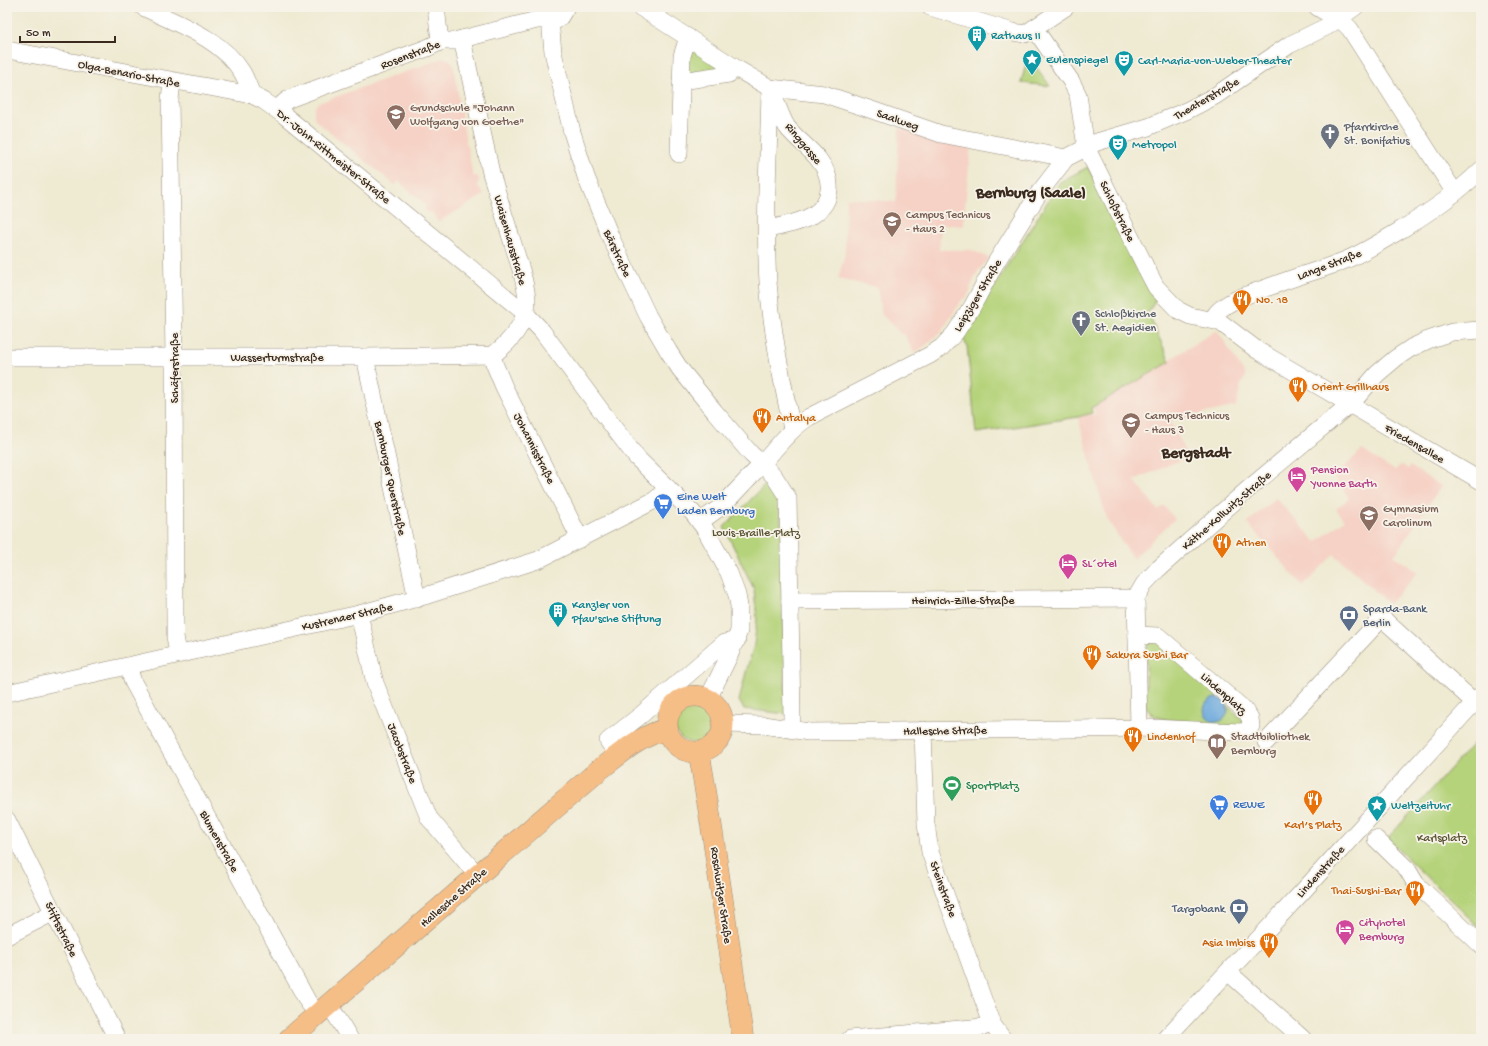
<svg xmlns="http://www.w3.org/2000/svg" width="1488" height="1046" font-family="'Gochi Hand',sans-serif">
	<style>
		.built { fill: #f6d1c5 }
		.green { fill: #b5d37a; stroke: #787e4c }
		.water { fill: #6aa8dc; stroke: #52697d }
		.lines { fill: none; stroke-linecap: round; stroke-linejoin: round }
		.minor-casing { stroke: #958a78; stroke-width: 18 }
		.major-casing { stroke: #958a78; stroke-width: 22 }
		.minor { stroke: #fff; stroke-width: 17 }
		.major { stroke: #f6be87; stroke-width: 21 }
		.labels { text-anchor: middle; stroke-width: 3.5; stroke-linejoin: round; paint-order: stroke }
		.culture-label { font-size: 12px; fill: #0d838f; stroke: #f7f3e8; text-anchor: start }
		.street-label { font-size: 12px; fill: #3b2a1e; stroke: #f7f3e8 }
		.education-label { font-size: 12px; fill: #785e54; stroke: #f7f3e8; text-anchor: start }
		.worship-label { font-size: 12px; fill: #5b616d; stroke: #f7f3e8; text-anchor: start }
		.food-label { font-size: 12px; fill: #c56008; stroke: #f7f3e8; text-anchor: start }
		.hotel-label { font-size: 12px; fill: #b23c85; stroke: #f7f3e8; text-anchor: start }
		.shop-label { font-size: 12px; fill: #366cbe; stroke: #f7f3e8; text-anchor: start }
		.park-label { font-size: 12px; fill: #5a5435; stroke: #f7f3e8 }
		.service-label { font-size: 12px; fill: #4e5e75; stroke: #f7f3e8; text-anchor: start }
		.leisure-label { font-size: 12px; fill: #27864d; stroke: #f7f3e8; text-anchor: start }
		.district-label { font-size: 16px; font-weight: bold; fill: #3b2a1e; stroke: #f7f3e8 }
	</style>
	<rect width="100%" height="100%" fill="#f7f3e8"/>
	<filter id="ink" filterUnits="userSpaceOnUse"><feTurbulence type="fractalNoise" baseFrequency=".025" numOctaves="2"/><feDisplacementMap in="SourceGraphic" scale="8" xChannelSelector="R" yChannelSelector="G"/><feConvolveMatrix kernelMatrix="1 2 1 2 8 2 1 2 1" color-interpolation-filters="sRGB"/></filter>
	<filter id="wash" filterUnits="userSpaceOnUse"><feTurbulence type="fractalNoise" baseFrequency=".012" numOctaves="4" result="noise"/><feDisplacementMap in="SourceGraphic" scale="16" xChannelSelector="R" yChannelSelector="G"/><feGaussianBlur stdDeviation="0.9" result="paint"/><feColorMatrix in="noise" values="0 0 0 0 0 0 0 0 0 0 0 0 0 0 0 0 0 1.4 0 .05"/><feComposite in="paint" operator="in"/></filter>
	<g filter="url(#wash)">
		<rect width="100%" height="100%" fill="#efead2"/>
		<!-- built -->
		<g class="built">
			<path d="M444,58L449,59L453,64L466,141L473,176H477L479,179V182L477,184L484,195L438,222L432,212L429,213L425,210L426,205L399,181L395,185L316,121L314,118V109L318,103Z"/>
			<path d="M899,128L971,145L963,226L941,224L939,250H971L989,258L978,271L970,288L971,290L965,299L963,298L940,334L939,333L925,346L914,353L904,334H901L882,315L877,287L838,279L845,254L846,198L896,202Z"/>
			<path d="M1217,330L1246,376L1241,385L1236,406L1170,421L1188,457L1134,480L1158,510L1164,506L1175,519L1171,522L1133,559L1107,519L1078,418L1091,414L1092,415L1096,414L1093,408Z"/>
			<path d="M1362,450L1395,471L1399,466L1403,465L1408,469L1410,466L1441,486L1394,556L1418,572L1389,604L1334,554L1303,586L1247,523L1276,498L1316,542L1345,520L1336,509L1349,498L1334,477Z"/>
		</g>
		<!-- green -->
		<g class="green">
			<path d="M691,47L717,62L716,71L686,74Z"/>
			<path d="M1028,56L1050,86L1021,83Z"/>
			<path d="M1088,167L1155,301L1148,313L1170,362L1091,408L1092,413L1078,417L976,433L967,346L962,337L1060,182Z"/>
			<path d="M769,481L780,494L786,714L744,709L739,701L746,672L754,645L757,620L754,589L724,527Z"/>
			<path d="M1157,641L1243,720V725L1238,728L1163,719C1153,716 1149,713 1145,705L1147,646L1151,642Z"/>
			<circle cx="694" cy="724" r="19"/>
			<path d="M1481,735V929L1387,839Z"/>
		</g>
		<!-- water -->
		<circle class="water" cx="1216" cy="710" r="12"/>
	</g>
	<g filter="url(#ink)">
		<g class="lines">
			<!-- minor casing -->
			<g class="minor-casing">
				<g id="minor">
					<path d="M143,7C177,24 221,38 242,72C246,79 249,87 252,95"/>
					<path d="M436,7L439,33L442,41"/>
					<path d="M551,7L550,20L553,52L572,132L586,177L611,238L648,316L669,352L680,369L715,412L751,454L762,464C777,447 790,429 809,417L930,355L942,347L955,333L972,307L995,264L1039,193L1066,158L1097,142L1148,127L1188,110L1215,96L1289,45L1328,26L1355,7"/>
					<path d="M640,7L734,67L770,88L824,94L869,109L941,134L1066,158"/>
					<path d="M930,7L1013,32L1025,34L1034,28L1071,81L1078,95L1086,147L1146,268L1156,287L1178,310L1190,316L1220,322L1257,350L1481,481"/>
					<path d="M1317,7L1344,23L1350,29L1455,193"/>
					<path d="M1034,28L1066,7"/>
					<path d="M7,50L252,95L264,101L284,115L525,313L542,331L614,428L637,458L693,513L705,529L729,573L737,595L739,606V631L730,654L708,699"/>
					<path d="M172,81L170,100L174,356L175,620V636L178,654"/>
					<path d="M681,81L729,74L734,67"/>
					<path d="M277,109L287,100L294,97L427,48L442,41H454L462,39L537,20H557L560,17L566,7"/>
					<path d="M679,154L682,56L688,37"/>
					<path d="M767,229C782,226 800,223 813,215C834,201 833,178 819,160C810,148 796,139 787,127C781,118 775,98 770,88C769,152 764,218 768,282C772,332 782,380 792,429"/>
					<path d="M1213,320C1217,302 1261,290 1277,284C1300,275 1325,269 1348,259C1366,251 1382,241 1399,231C1428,213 1457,194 1481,170"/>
					<path d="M493,355L494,363L504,387L580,539"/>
					<path d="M7,357H365L493,355C509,343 527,323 527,301C527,292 524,282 522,273L491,173L462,39"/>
					<path d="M365,357L417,599"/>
					<path d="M700,522L722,506L762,464L774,476L788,498L792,718L791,729"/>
					<path d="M790,601L1136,598"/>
					<path d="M359,614L375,683L429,818L478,876"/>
					<path d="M128,666L133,682L308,1002L318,1014"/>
					<path d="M7,693L359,614L428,595L538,560L655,500L668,488"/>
					<path d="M723,724L763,725L809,732L1150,728L1240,732L1247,731L1251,726L1250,718L1246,711L1158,636L1137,635"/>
					<path d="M1139,728L1136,598L1144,584L1157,570L1246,491L1350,404L1357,397L1377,374L1396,358L1411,348L1428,340L1452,332L1481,330"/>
					<path d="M923,730L926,824L930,852L992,1024L1003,1039"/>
					<path d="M1266,742L1382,618L1474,702"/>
					<path d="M618,755L608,741L641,715L724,643L737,640"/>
					<path d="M7,820L117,1039"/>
					<path d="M1376,839L1407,869L1416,884L1481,945"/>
					<path d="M7,936L54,912"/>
					<path d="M1228,972L1303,1039"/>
					<path d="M328,1005L337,1017L350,1039"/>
					<path d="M850,1039L983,1027L992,1024"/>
					<path d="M1165,1039L1304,890L1481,695"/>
				</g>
			</g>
			<!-- major casing -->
			<g class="major-casing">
				<g id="major">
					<circle cx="695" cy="724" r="28"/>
					<path d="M699,752L710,817L743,1039"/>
					<path d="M289,1039L599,770C620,754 641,735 667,729"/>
				</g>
			</g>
			<!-- minor -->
			<use href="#minor" class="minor"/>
			<!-- major -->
			<use href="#major" class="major"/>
		</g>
	</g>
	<!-- icons -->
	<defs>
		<g id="building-pin" transform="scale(1)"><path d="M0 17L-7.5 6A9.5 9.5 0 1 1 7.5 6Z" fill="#0f9aa8" stroke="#f7f3e8"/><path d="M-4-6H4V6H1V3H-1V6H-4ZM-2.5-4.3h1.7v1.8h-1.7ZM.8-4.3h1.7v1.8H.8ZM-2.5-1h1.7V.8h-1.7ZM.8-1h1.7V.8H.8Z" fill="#fff"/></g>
		<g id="sight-pin" transform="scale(1)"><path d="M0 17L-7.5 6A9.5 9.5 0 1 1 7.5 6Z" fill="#0f9aa8" stroke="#f7f3e8"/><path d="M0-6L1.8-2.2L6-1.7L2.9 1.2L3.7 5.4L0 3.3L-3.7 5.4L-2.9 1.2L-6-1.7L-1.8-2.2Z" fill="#fff"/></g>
		<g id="theatre-pin" transform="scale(1)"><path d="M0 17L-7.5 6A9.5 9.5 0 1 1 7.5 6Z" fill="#0f9aa8" stroke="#f7f3e8"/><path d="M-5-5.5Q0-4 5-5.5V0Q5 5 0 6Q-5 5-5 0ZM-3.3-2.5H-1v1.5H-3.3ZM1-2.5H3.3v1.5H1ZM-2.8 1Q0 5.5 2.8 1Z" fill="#fff"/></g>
		<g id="school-pin" transform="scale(1)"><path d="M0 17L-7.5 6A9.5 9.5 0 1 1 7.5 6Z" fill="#8d6e63" stroke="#f7f3e8"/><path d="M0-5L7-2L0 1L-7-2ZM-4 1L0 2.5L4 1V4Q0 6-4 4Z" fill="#fff"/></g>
		<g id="church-pin" transform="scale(1)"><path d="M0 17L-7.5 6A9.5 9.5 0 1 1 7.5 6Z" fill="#6b7280" stroke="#f7f3e8"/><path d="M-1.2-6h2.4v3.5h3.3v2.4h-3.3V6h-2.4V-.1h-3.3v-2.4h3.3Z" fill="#fff"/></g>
		<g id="restaurant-pin" transform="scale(1)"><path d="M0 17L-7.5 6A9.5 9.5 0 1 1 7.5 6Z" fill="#e8710a" stroke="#f7f3e8"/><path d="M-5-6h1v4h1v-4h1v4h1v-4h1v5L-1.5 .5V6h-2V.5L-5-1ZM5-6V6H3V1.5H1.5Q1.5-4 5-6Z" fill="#fff"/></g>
		<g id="hotel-pin" transform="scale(1)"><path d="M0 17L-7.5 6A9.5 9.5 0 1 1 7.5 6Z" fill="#d1479c" stroke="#f7f3e8"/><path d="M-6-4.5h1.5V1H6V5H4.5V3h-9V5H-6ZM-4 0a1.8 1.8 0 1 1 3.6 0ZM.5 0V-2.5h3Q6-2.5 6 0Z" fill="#fff"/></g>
		<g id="supermarket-pin" transform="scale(1)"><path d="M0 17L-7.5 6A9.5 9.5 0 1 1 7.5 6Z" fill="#3f7fe0" stroke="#f7f3e8"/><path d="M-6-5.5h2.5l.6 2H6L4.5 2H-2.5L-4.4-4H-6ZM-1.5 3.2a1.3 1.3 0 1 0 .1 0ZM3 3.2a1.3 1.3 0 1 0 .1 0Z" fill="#fff"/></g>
		<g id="bank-pin" transform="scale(1)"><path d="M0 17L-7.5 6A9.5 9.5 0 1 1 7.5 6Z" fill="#5c6f8a" stroke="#f7f3e8"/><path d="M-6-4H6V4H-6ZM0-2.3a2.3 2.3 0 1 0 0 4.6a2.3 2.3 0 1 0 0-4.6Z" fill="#fff"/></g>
		<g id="library-pin" transform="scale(1)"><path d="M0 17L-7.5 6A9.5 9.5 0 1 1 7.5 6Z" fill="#8d6e63" stroke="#f7f3e8"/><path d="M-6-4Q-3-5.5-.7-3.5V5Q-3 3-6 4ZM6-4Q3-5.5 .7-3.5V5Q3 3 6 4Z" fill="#fff"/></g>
		<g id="stadium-pin" transform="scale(1)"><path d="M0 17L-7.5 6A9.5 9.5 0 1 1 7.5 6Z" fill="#2e9e5b" stroke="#f7f3e8"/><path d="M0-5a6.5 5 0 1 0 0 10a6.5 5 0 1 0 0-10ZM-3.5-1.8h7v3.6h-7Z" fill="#fff"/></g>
	</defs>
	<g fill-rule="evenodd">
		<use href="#building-pin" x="977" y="35"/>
		<use href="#sight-pin" x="1032" y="59"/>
		<use href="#theatre-pin" x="1124" y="60"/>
		<use href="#school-pin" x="396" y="114"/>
		<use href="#church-pin" x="1330" y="133"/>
		<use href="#theatre-pin" x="1118" y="144"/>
		<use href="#school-pin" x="892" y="221"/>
		<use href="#restaurant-pin" x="1242" y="299"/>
		<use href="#church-pin" x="1081" y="320"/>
		<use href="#restaurant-pin" x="1298" y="386"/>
		<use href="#restaurant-pin" x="762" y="417"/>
		<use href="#school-pin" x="1131" y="422"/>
		<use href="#hotel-pin" x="1297" y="476"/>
		<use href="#supermarket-pin" x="663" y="503"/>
		<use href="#school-pin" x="1369" y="515"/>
		<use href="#restaurant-pin" x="1222" y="542"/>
		<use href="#hotel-pin" x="1068" y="563"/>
		<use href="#building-pin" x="558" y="611"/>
		<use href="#bank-pin" x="1349" y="615"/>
		<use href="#restaurant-pin" x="1092" y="654"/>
		<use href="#restaurant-pin" x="1133" y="736"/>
		<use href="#library-pin" x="1217" y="743"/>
		<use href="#stadium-pin" x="952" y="785"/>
		<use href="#restaurant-pin" x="1313" y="799"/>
		<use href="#supermarket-pin" x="1219" y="804"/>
		<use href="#sight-pin" x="1377" y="805"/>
		<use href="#restaurant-pin" x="1415" y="890"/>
		<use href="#bank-pin" x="1239" y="908"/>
		<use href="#hotel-pin" x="1345" y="929"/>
		<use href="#restaurant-pin" x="1269" y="942"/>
	</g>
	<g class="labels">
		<!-- culture labels -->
		<g class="culture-label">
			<text x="991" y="39">Rathaus II</text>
			<text x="1046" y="63">Eulenspiegel</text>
			<text x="1138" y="64">Carl-Maria-von-Weber-Theater</text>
			<text x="1132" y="148">Metropol</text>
			<text x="572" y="608">Kanzler von<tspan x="572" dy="14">Pfau'sche Stiftung</tspan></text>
			<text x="1391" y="809">Weltzeituhr</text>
		</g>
		<!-- street labels -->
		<g class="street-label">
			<text transform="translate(410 54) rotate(-21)" y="4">Rosenstraße</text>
			<text transform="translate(129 73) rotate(11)" y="4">Olga-Benario-Straße</text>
			<text transform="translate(1206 98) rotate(-30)" y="4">Theaterstraße</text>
			<text transform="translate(898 119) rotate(19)" y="4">Saalweg</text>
			<text transform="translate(804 143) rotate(50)" y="4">Ringgasse</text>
			<text transform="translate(334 156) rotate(39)" y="4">Dr.-John-Rittmeister-Straße</text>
			<text transform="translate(1118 211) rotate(64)" y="4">Schloßstraße</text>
			<text transform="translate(511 240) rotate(74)" y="4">Waisenhausstraße</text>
			<text transform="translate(618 253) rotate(65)" y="4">Bärstraße</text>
			<text transform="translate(1329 264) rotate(-21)" y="4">Lange Straße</text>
			<text transform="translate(977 295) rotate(-59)" y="4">Leipziger Straße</text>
			<text x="277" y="361">Wasserturmstraße</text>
			<text transform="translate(174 368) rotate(-90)" y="4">Schäferstraße</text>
			<text transform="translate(1415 443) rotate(30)" y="4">Friedensallee</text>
			<text transform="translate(535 448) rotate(63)" y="4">Johannisstraße</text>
			<text transform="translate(391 478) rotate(78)" y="4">Bernburger Querstraße</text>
			<text transform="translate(1226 510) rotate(-41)" y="4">Käthe-Kollwitz-Straße</text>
			<text x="963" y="604">Heinrich-Zille-Straße</text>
			<text transform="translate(347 616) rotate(-13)" y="4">Kustrenaer Straße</text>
			<text transform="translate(1224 693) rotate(42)" y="4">Lindenplatz</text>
			<text transform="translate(945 730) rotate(-1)" y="4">Hallesche Straße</text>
			<text transform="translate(403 753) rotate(69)" y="4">Jacobstraße</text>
			<text transform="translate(220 841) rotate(61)" y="4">Blumenstraße</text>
			<text transform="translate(1320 871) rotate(-48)" y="4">Lindenstraße</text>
			<text transform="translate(944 889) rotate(70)" y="4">Steinstraße</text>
			<text transform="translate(722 895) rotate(82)" y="4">Roschwitzer Straße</text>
			<text transform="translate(453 897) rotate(-41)" y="4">Hallesche Straße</text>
			<text transform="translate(62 929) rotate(64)" y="4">Stiftsstraße</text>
		</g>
		<!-- education labels -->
		<g class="education-label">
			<text x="410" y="111">Grundschule "Johann<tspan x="410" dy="14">Wolfgang von Goethe"</tspan></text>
			<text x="906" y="218">Campus Technicus<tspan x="906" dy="14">- Haus 2</tspan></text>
			<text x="1145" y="419">Campus Technicus<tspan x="1145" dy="14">- Haus 3</tspan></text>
			<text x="1383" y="512">Gymnasium<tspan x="1383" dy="14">Carolinum</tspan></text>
			<text x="1231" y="740">Stadtbibliothek<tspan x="1231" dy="14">Bernburg</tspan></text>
		</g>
		<!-- worship labels -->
		<g class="worship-label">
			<text x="1344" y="130">Pfarrkirche<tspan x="1344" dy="14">St. Bonifatius</tspan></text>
			<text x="1095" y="317">Schloßkirche<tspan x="1095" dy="14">St. Aegidien</tspan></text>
		</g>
		<!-- food labels -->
		<g class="food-label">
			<text x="1256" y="303">No. 18</text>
			<text x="1312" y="390">Orient Grillhaus</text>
			<text x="776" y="421">Antalya</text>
			<text x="1236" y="546">Athen</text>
			<text x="1106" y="658">Sakura Sushi Bar</text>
			<text x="1147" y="740">Lindenhof</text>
			<text x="1313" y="828" text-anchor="middle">Karl’s Platz</text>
			<text x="1401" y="894" text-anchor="end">Thai-Sushi-Bar</text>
			<text x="1255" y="946" text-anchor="end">Asia Imbiss</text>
		</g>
		<!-- hotel labels -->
		<g class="hotel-label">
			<text x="1311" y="473">Pension<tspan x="1311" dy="14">Yvonne Barth</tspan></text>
			<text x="1082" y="567">SL´otel</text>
			<text x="1359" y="926">Cityhotel<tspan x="1359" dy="14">Bernburg</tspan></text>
		</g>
		<!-- shop labels -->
		<g class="shop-label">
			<text x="677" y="500">Eine Welt<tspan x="677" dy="14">Laden Bernburg</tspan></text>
			<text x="1233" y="808">REWE</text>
		</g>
		<!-- park labels -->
		<g class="park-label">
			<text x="756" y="536">Louis-Braille-Platz</text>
			<text x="1442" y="841">Karlsplatz</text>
		</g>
		<!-- service labels -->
		<g class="service-label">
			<text x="1363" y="612">Sparda-Bank<tspan x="1363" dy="14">Berlin</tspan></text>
			<text x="1225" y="912" text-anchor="end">Targobank</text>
		</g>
		<!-- leisure labels -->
		<g class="leisure-label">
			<text x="966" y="789">SportPlatz</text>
		</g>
		<!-- district labels -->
		<g class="district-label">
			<text x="1031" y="197">Bernburg (Saale)</text>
			<text x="1196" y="457">Bergstadt</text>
		</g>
	</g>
	<!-- margin -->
	<rect width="1488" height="1046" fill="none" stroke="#f7f3e8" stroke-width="24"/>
	<!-- scale -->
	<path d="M20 36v6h95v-6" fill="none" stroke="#3b2a1e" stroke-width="2"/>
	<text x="26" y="36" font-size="12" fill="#3b2a1e" stroke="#f7f3e8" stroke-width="3" paint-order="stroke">50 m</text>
</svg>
